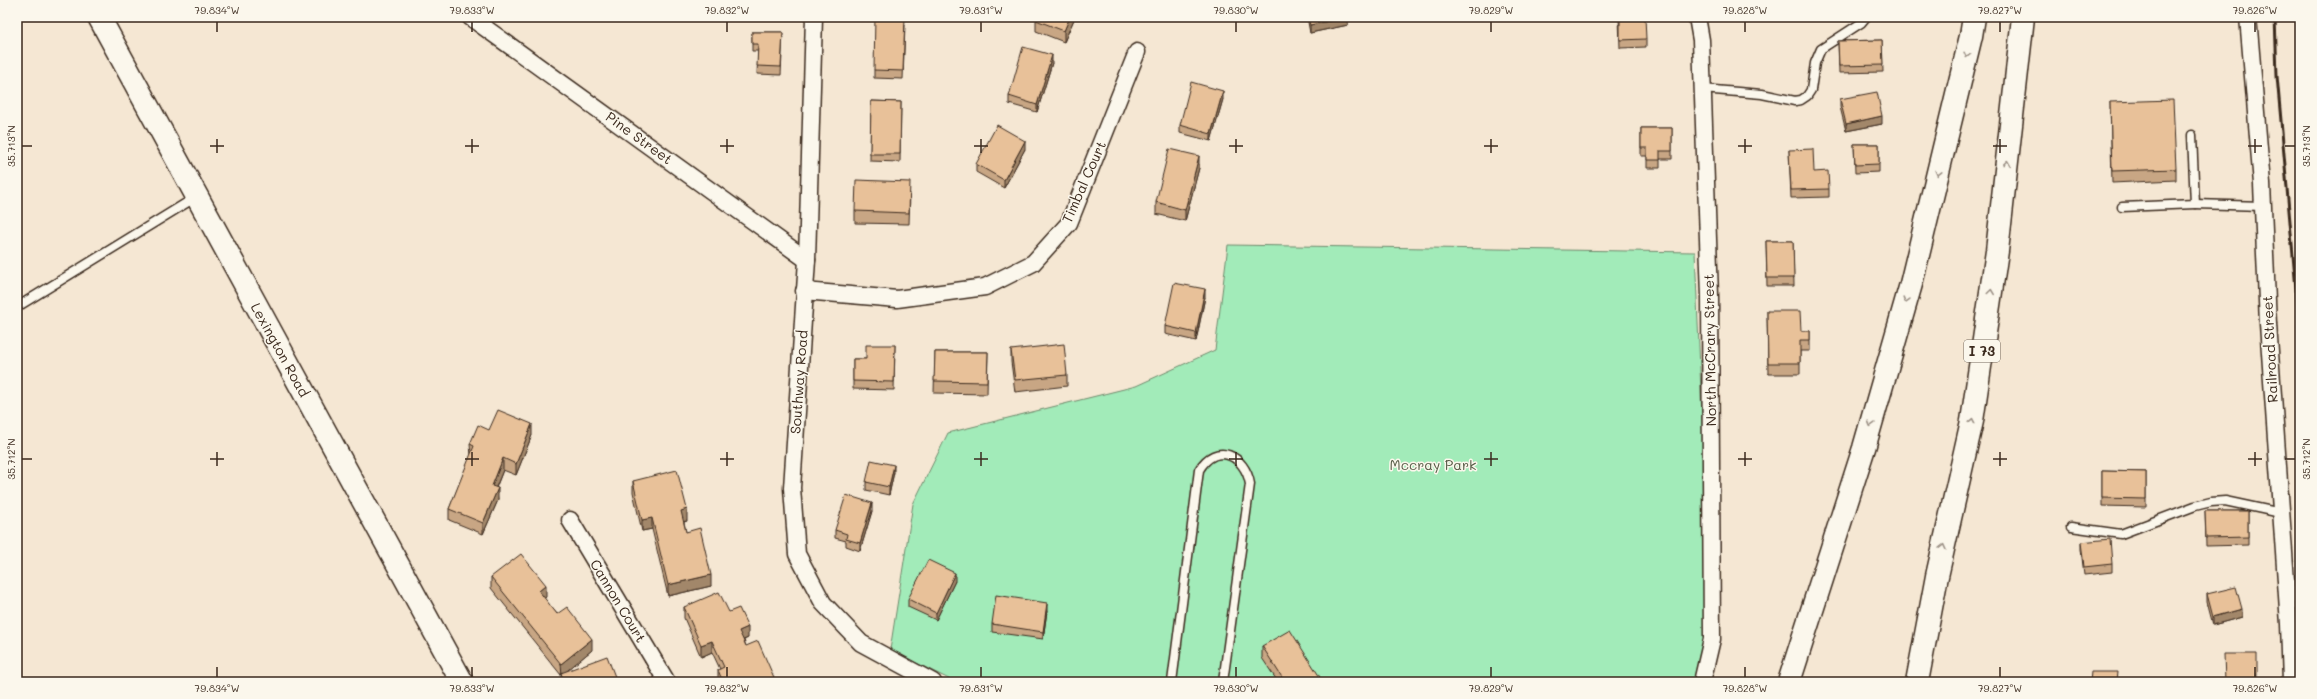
<svg xmlns="http://www.w3.org/2000/svg" width="2317" height="699" font-family="Mali,sans-serif">
	<style>
		.green { fill: #a2ebb9; stroke: #6e8a6c }
		.lines { fill: none; stroke-linecap: round; stroke-linejoin: round }
		.lane-casing { stroke: #3b2a1e; stroke-width: 11 }
		.street-casing { stroke: #3b2a1e; stroke-width: 19 }
		.secondary-casing { stroke: #3b2a1e; stroke-width: 25 }
		.highway-casing { stroke: #3b2a1e; stroke-width: 25 }
		.lane { stroke: #fbf7ec; stroke-width: 8 }
		.street { stroke: #fbf7ec; stroke-width: 16 }
		.secondary { stroke: #fbf7ec; stroke-width: 22 }
		.highway { stroke: #fbf7ec; stroke-width: 22 }
		.rail { stroke: #3b2a1e; stroke-width: 3 }
		.wall { fill: #c8a684; stroke: #3b2a1e }
		.shaded-wall { fill: #a2876b; stroke: #3b2a1e }
		.building { fill: #e8c199; stroke: #3b2a1e }
		.oneway { stroke: #9b9085 }
		.ticks { fill: none; stroke: #3b2a1e; stroke-width: 1.5 }
		.labels { text-anchor: middle; stroke-width: 3; stroke-linejoin: round; paint-order: stroke }
		.shield { fill: #fbf7ec; stroke: #75685c; stroke-width: 1 }
		.shield-label { font-size: 13px; font-weight: bold; fill: #3b2a1e }
		.street-label { font-size: 14px; fill: #3b2a1e; stroke: #fbf7ec }
		.park-label { font-size: 14px; fill: #555a45; stroke: #fbf7ec }
		.neatline { fill: none; stroke: #3b2a1e; stroke-width: 1.5 }
		.ticks-label { font-size: 10px; text-anchor: middle; fill: #3b2a1e }
	</style>
	<rect width="100%" height="100%" fill="#f5e7d3"/>
	<filter id="ink" filterUnits="userSpaceOnUse"><feTurbulence type="fractalNoise" baseFrequency=".025" numOctaves="2"/><feDisplacementMap in="SourceGraphic" scale="8" xChannelSelector="R" yChannelSelector="G"/><feConvolveMatrix kernelMatrix="1 2 1 2 8 2 1 2 1" color-interpolation-filters="sRGB"/></filter>
	<g filter="url(#ink)">
		<!-- green -->
		<path class="green" d="M1228,245L1695,252L1706,512L1705,672L1699,682H955L890,650L913,504L948,433L1136,386L1215,350Z"/>
		<g class="lines">
			<!-- lane casing -->
			<g class="lane-casing">
				<g id="lane">
					<path d="M1702,89L1762,94L1795,101L1801,100L1807,96L1811,90L1815,63L1821,49L1861,23L1866,17"/>
					<path d="M2195,204L2263,206"/>
					<path d="M2122,207L2195,204L2192,135"/>
					<path d="M17,307L196,197"/>
					<path d="M2071,527L2121,534L2195,506L2211,502L2225,501L2281,513"/>
					<path d="M1172,682L1199,470C1216,441 1245,455 1250,484L1223,682"/>
				</g>
			</g>
			<!-- street casing -->
			<g class="street-casing">
				<g id="street">
					<path d="M470,17L807,260"/>
					<path d="M814,17L807,260L792,488L797,554L823,603L861,643L933,682"/>
					<path d="M1697,17L1701,40L1710,296L1712,639L1702,682"/>
					<path d="M2248,17L2262,184L2268,324L2289,624L2291,682"/>
					<path d="M804,291L897,299L985,287L1033,263L1069,223L1137,52"/>
					<path d="M570,520L667,682"/>
				</g>
			</g>
			<!-- secondary casing -->
			<g class="secondary-casing">
				<path id="secondary" d="M99,17L462,682"/>
			</g>
			<!-- highway casing -->
			<g class="highway-casing">
				<g id="highway">
					<path d="M1789,682L1864,448L1911,284L1971,36L1974,17"/>
					<path d="M1917,682L1937,576L1972,421L1997,251L2023,17"/>
				</g>
			</g>
			<!-- lane -->
			<use href="#lane" class="lane"/>
			<!-- street -->
			<use href="#street" class="street"/>
			<!-- secondary -->
			<use href="#secondary" class="secondary"/>
			<!-- highway -->
			<use href="#highway" class="highway"/>
			<!-- rail -->
			<path class="rail" d="M2275,17L2277,76L2300,334"/>
		</g>
		<!-- wall -->
		<g class="wall">
			<path d="M1075,17L1064,42L1036,31V20Z"/>
			<path d="M1307,17H1348V25L1310,33Z"/>
			<path d="M1619,17L1646,39V47L1620,48Z"/>
			<path d="M905,25L903,79L874,78V70Z"/>
			<path d="M752,32H783L781,75L757,74L758,51H752Z"/>
			<path d="M1882,40L1883,72L1839,73L1838,41Z"/>
			<path d="M1052,63L1037,112L1009,104V96Z"/>
			<path d="M1223,99L1211,141L1180,133V125Z"/>
			<path d="M1840,99L1882,124L1846,131L1840,107Z"/>
			<path d="M871,101L901,102L900,162L870,161Z"/>
			<path d="M2110,102L2176,169V180L2112,183Z"/>
			<path d="M1641,128H1672V159H1660V168H1647V156H1641Z"/>
			<path d="M1854,144H1879V172L1855,173Z"/>
			<path d="M1025,149L1004,188L976,172V164Z"/>
			<path d="M1789,150L1829,189V197L1791,198Z"/>
			<path d="M1199,168L1185,221L1156,214V202Z"/>
			<path d="M910,193L909,224L855,223V211Z"/>
			<path d="M1766,241H1793L1794,286H1767Z"/>
			<path d="M1205,297L1196,341L1165,334V326Z"/>
			<path d="M1767,311L1801,331H1810V351H1800V374H1768Z"/>
			<path d="M895,345L894,390L853,389V359H866Z"/>
			<path d="M1011,350L1067,375V386L1015,392L1011,362Z"/>
			<path d="M935,352H988L987,394L934,393Z"/>
			<path d="M489,430L532,435L516,475L503,470L496,488L498,500L483,534L449,520V509L471,456L470,444Z"/>
			<path d="M2102,471L2146,472V507L2102,506Z"/>
			<path d="M894,472L889,495L866,490V482Z"/>
			<path d="M633,481L687,521L684,522L686,532L711,586L668,596L652,529L642,531L633,492Z"/>
			<path d="M872,511L860,551L846,546V541L835,538V530Z"/>
			<path d="M2205,511H2248V545L2206,546Z"/>
			<path d="M2081,542L2112,564V572L2084,575L2081,549Z"/>
			<path d="M491,577L546,597L544,598L557,614L592,650L565,672L617,682H561V675L491,588Z"/>
			<path d="M955,581L936,620L908,607V599Z"/>
			<path d="M2207,594L2242,617L2213,625L2207,602Z"/>
			<path d="M684,607L729,612L748,638L744,640L746,646L776,682H718V670L720,669L712,652L701,657L684,618Z"/>
			<path d="M1047,611L1043,639L992,632V624Z"/>
			<path d="M1262,646L1323,682H1278L1262,658Z"/>
		</g>
		<!-- shaded-wall -->
		<g class="shaded-wall">
			<path d="M1070,17H1075L1064,42V31Z"/>
			<path d="M1348,17V25L1310,33V25Z"/>
			<path d="M1052,55V63L1037,112V105Z"/>
			<path d="M1223,91V99L1211,141V134Z"/>
			<path d="M1882,116V124L1846,131V124Z"/>
			<path d="M1025,141V149L1004,188V180Z"/>
			<path d="M1199,156V168L1185,221V210Z"/>
			<path d="M1205,289V297L1196,341V333Z"/>
			<path d="M532,424V435L516,475V464Z"/>
			<path d="M503,458V470L492,497V486Z"/>
			<path d="M894,465V472L889,495V487Z"/>
			<path d="M498,488V500L483,534V523Z"/>
			<path d="M872,503V511L860,551V543Z"/>
			<path d="M687,509V521L681,522V511Z"/>
			<path d="M652,518V529L642,531V520Z"/>
			<path d="M955,573V581L936,620V613Z"/>
			<path d="M711,575V586L668,596V585Z"/>
			<path d="M546,585V597L539,602V591Z"/>
			<path d="M1047,603V611L1043,639V632Z"/>
			<path d="M2242,609V617L2213,625V617Z"/>
			<path d="M748,627V638L739,642V631Z"/>
			<path d="M592,639V650L562,675L561,664Z"/>
			<path d="M712,641V652L701,657V645Z"/>
		</g>
		<!-- building -->
		<g class="building">
			<path d="M875,17H905L903,71L874,70Z"/>
			<path d="M1037,17H1070L1064,31L1036,20Z"/>
			<path d="M1308,17H1347L1310,25Z"/>
			<path d="M1620,17H1645L1646,39L1620,40Z"/>
			<path d="M752,32H783L781,67L757,66L758,44H752Z"/>
			<path d="M1882,40L1883,65L1839,66L1838,41Z"/>
			<path d="M1023,47L1052,55L1037,105L1009,96Z"/>
			<path d="M1191,82L1223,91L1211,134L1180,125Z"/>
			<path d="M1877,92L1882,116L1846,124L1840,99Z"/>
			<path d="M2173,100L2176,169L2112,171L2110,102Z"/>
			<path d="M871,101L901,102L900,154H870Z"/>
			<path d="M997,125L1025,141L1004,180L976,164Z"/>
			<path d="M1641,128H1672V151H1660V160H1647V148H1641Z"/>
			<path d="M1854,144H1879V164L1855,165Z"/>
			<path d="M1169,149L1199,156L1185,210L1156,202Z"/>
			<path d="M1813,149L1814,172L1828,171L1829,189L1791,190L1789,150Z"/>
			<path d="M856,180L910,182L909,213L855,211Z"/>
			<path d="M1766,241H1793L1794,278H1767Z"/>
			<path d="M1174,283L1205,289L1196,333L1165,326Z"/>
			<path d="M1767,311H1800L1801,331H1810V340H1800V363H1768Z"/>
			<path d="M1064,344L1067,375L1015,380L1011,350Z"/>
			<path d="M866,345H895L894,382L853,381V359H866Z"/>
			<path d="M935,352H988L987,382L934,381Z"/>
			<path d="M498,410L532,424L516,464L503,458L492,486L498,488L483,523L449,509L474,446L470,444L478,425L489,430Z"/>
			<path d="M871,460L894,465L889,487L866,482Z"/>
			<path d="M677,470L687,509L681,511L686,532L700,528L711,575L668,585L652,518L642,520L633,481Z"/>
			<path d="M2102,471L2146,472V499L2102,498Z"/>
			<path d="M846,495L872,503L860,543L846,539L847,534L835,530Z"/>
			<path d="M2205,511H2248V537L2206,538Z"/>
			<path d="M2110,539L2112,564L2084,567L2081,542Z"/>
			<path d="M521,554L546,585L539,591L557,614L567,607L592,639L561,664L491,577Z"/>
			<path d="M928,560L955,573L936,613L908,599Z"/>
			<path d="M2236,587L2242,609L2213,617L2207,594Z"/>
			<path d="M719,592L729,612L739,608L748,627L739,631L746,646L758,641L776,682H723L718,670L724,667L712,641L701,645L684,607Z"/>
			<path d="M996,595L1047,603L1043,632L992,624Z"/>
			<path d="M1290,630L1323,682H1285L1262,646Z"/>
			<path d="M2224,654H2257V682H2225Z"/>
			<path d="M607,656L617,682H564L561,673Z"/>
			<path d="M2091,672H2117L2116,682H2090Z"/>
		</g>
		<!-- one-way arrows -->
		<defs><path id="oneway-chevron" d="M-2-3.5L2.5 0L-2 3.5" fill="none" stroke-width="1.6" stroke-linecap="round" stroke-linejoin="round"/></defs>
		<g class="oneway">
			<use href="#oneway-chevron" transform="translate(1967 55) rotate(104)"/>
			<use href="#oneway-chevron" transform="translate(2007 163) rotate(-83)"/>
			<use href="#oneway-chevron" transform="translate(1938 173) rotate(104)"/>
			<use href="#oneway-chevron" transform="translate(1991 292) rotate(-82)"/>
			<use href="#oneway-chevron" transform="translate(1906 300) rotate(106)"/>
			<use href="#oneway-chevron" transform="translate(1972 421) rotate(-79)"/>
			<use href="#oneway-chevron" transform="translate(1871 424) rotate(106)"/>
			<use href="#oneway-chevron" transform="translate(1943 547) rotate(-77)"/>
		</g>
	</g>
	<!-- ticks -->
	<path class="ticks" d="M217,22V32M472,22V32M727,22V32M981,22V32M1236,22V32M1491,22V32M1745,22V32M2000,22V32M2255,22V32M217,139V153M472,139V153M727,139V153M981,139V153M1236,139V153M1491,139V153M1745,139V153M2000,139V153M2255,139V153M22,146H32M210,146H224M465,146H479M720,146H734M974,146H988M1229,146H1243M1484,146H1498M1738,146H1752M1993,146H2007M2248,146H2262M2285,146H2295M217,452V466M472,452V466M727,452V466M981,452V466M1236,452V466M1491,452V466M1745,452V466M2000,452V466M2255,452V466M22,459H32M210,459H224M465,459H479M720,459H734M974,459H988M1229,459H1243M1484,459H1498M1738,459H1752M1993,459H2007M2248,459H2262M2285,459H2295M217,667V677M472,667V677M727,667V677M981,667V677M1236,667V677M1491,667V677M1745,667V677M2000,667V677M2255,667V677"/>
	<g class="labels">
		<!-- shield labels -->
		<rect class="shield" x="1964" y="340" width="36" height="22" rx="3"/>
		<g class="shield-label">
			<text x="1982" y="356">I 73</text>
		</g>
		<!-- street labels -->
		<g class="street-label">
			<text transform="translate(639 138) rotate(36)" y="5">Pine Street</text>
			<text transform="translate(1084 182) rotate(-66)" y="5">Timbal Court</text>
			<text transform="translate(2270 349) rotate(-93)" y="5">Railroad Street</text>
			<text transform="translate(280 350) rotate(61)" y="5">Lexington Road</text>
			<text transform="translate(1710 350) rotate(-91)" y="5">North McCrary Street</text>
			<text transform="translate(799 382) rotate(-86)" y="5">Southway Road</text>
			<text transform="translate(618 601) rotate(59)" y="5">Cannon Court</text>
		</g>
		<!-- park labels -->
		<g class="park-label">
			<text x="1433" y="470">Mccray Park</text>
		</g>
	</g>
	<!-- margin -->
	<rect width="2317" height="699" fill="none" stroke="#fbf7ec" stroke-width="44"/>
	<rect x="22" y="22" width="2273" height="655" class="neatline"/>
	<g class="ticks-label">
		<text x="217" y="14">79.834°W</text>
		<text x="472" y="14">79.833°W</text>
		<text x="727" y="14">79.832°W</text>
		<text x="981" y="14">79.831°W</text>
		<text x="1236" y="14">79.830°W</text>
		<text x="1491" y="14">79.829°W</text>
		<text x="1745" y="14">79.828°W</text>
		<text x="2000" y="14">79.827°W</text>
		<text x="2255" y="14">79.826°W</text>
		<text transform="translate(11 146) rotate(-90)" y="4">35.713°N</text>
		<text transform="translate(2306 146) rotate(-90)" y="4">35.713°N</text>
		<text transform="translate(11 459) rotate(-90)" y="4">35.712°N</text>
		<text transform="translate(2306 459) rotate(-90)" y="4">35.712°N</text>
		<text x="217" y="692">79.834°W</text>
		<text x="472" y="692">79.833°W</text>
		<text x="727" y="692">79.832°W</text>
		<text x="981" y="692">79.831°W</text>
		<text x="1236" y="692">79.830°W</text>
		<text x="1491" y="692">79.829°W</text>
		<text x="1745" y="692">79.828°W</text>
		<text x="2000" y="692">79.827°W</text>
		<text x="2255" y="692">79.826°W</text>
	</g>
</svg>
